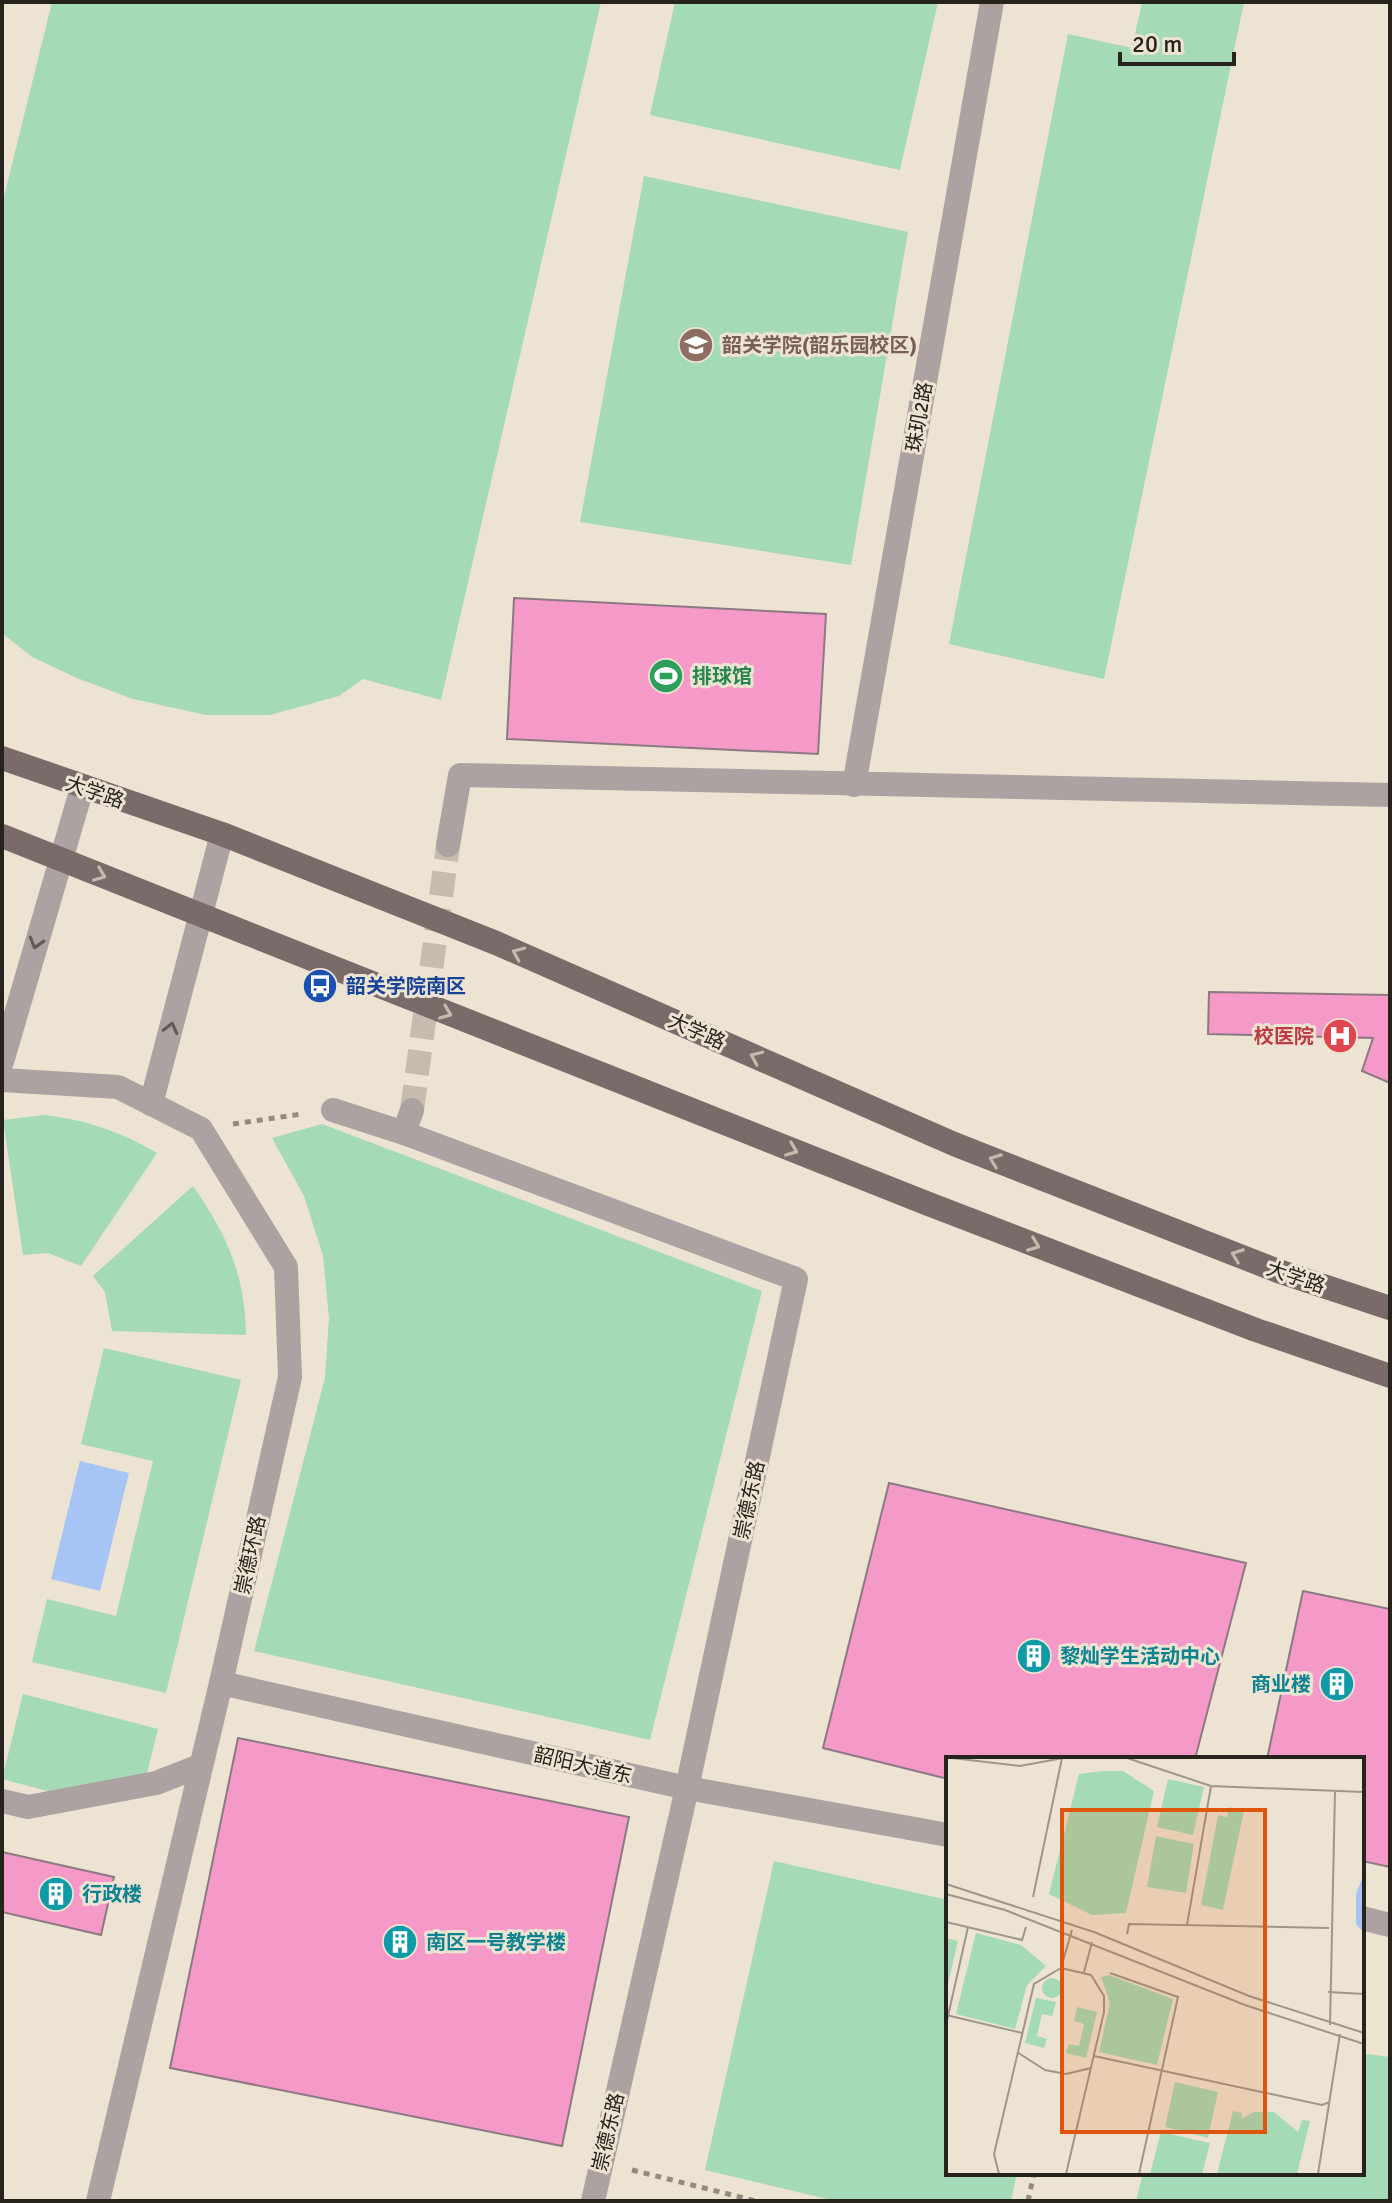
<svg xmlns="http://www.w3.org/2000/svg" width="1392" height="2203" font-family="Signika,'Noto Sans SC',sans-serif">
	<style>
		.green { fill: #a4dab5 }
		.water { fill: #a7c5f4 }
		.building { fill: #f499c8; stroke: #8c7982; stroke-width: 2 }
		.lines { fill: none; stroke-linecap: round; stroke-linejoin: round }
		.minor-tunnel { stroke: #c5bcae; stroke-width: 24; stroke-dasharray: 24 12; stroke-linecap: butt }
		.path { stroke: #938b7f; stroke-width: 5; stroke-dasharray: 6 6; stroke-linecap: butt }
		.minor { stroke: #aca2a1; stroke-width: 24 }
		.major { stroke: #7b6a6a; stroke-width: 24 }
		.oneway { stroke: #c5b9ae }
		.oneway2 { stroke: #625c58 }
		.labels { text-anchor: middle; stroke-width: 6; stroke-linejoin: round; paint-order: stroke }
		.education-label { font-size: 20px; font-weight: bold; fill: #785e54; stroke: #ede3d2; text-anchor: start }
		.street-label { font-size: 20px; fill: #26221c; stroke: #ede3d2 }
		.leisure-label { font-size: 20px; font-weight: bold; fill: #27864d; stroke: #ede3d2; text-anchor: start }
		.transit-label { font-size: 20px; font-weight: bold; fill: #164399; stroke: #ede3d2; text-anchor: start }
		.health-label { font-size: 20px; font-weight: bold; fill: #be3a42; stroke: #ede3d2; text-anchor: end }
		.culture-label { font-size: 20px; font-weight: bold; fill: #0d838f; stroke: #ede3d2; text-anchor: start }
		.inset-road { fill: none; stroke: #9d9689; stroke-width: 2 }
		.view { fill: #de560d; fill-opacity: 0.15; stroke: #de560d; stroke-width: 4 }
		.inset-edge { fill: none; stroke: #26221c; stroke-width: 4 }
	</style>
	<rect width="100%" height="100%" fill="#ede3d2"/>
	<!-- green -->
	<g class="green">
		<path d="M52,2H601L441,700L363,679L339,696L270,715H206L133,699L77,678L32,657L2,633V205Z"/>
		<path d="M675,2H938L900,170L650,115Z"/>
		<path d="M1142,2H1244L1104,679L949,644L1068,34L1132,48Z"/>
		<path d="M644,176L908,232L851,565L580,522Z"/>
		<path d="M44,1115C86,1120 120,1131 157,1153L81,1266L48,1253L23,1255L3,1120Z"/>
		<path d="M322,1124L762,1291L650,1740L254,1651L325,1378L329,1318L323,1256L304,1196L272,1138Z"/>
		<path d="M193,1186C227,1235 245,1274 246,1335L112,1331L105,1292L93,1276Z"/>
		<path d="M104,1348L241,1380L166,1693L32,1662L47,1599L116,1616L153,1461L81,1444Z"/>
		<path d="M23,1694L158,1729L146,1777L59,1794L2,1779Z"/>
		<path d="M774,1861L948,1900V2173H1017L1011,2201H836L705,2170Z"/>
		<path d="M1368,2054L1390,2057V2201H1136L1143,2173H1362V2055Z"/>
	</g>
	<!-- water -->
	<path class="water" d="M80,1461L129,1473L100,1591L51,1579Z"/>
	<!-- building -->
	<g class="building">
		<path d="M514,598L826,614L818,754L507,739Z"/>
		<path d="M1209,992L1390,995V1083L1362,1071L1373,1038L1208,1034Z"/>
		<path d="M889,1483L1246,1563L1195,1759H948V1779L823,1748Z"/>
		<path d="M1303,1591L1390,1609V1867L1362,1861V1759H1267Z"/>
		<path d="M238,1738L629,1817L562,2146L170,2068Z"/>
		<path d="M2,1852L114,1877L101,1935L2,1912Z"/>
	</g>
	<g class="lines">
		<!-- minor-tunnel -->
		<path class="minor-tunnel" d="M412,1110L448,845"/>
		<!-- path -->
		<g class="path">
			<path d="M233,1124L302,1114"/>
			<path d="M632,2170L756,2201"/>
			<path d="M1028,2201L1034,2173"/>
		</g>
		<!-- minor -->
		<g class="minor">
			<path d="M854,785L992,2"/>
			<path d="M448,845L460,775L1390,795"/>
			<path d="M2,1062L82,788"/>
			<path d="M2,1080L118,1087L201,1129L286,1267L290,1377L221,1683L98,2201"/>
			<path d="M151,1104L222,834"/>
			<path d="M333,1110L404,1133L796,1279L687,1788L593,2201"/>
			<path d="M404,1133L412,1110"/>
			<path d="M221,1683L687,1788L948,1835"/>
			<path d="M2,1801L28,1807L156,1783L200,1766"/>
			<path d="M1362,1918L1390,1925"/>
		</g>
		<!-- major -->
		<g class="major">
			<path d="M2,758L222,834L496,943L954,1144L1278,1271L1390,1308"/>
			<path d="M2,836L926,1203L1256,1330L1390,1376"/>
		</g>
	</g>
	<!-- one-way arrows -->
	<defs><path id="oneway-chevron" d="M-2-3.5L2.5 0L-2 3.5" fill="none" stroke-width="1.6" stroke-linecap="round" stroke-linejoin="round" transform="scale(2)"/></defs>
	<g class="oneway">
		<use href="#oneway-chevron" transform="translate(100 875) rotate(22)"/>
		<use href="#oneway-chevron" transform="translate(518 953) rotate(-156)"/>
		<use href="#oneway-chevron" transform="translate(446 1013) rotate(22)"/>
		<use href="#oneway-chevron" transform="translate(756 1057) rotate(-156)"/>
		<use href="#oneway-chevron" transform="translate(792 1150) rotate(22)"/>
		<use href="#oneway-chevron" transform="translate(995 1160) rotate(-159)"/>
		<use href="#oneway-chevron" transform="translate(1034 1245) rotate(21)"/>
		<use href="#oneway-chevron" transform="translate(1237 1255) rotate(-159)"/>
	</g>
	<g class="oneway2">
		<use href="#oneway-chevron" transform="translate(36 943) rotate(106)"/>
		<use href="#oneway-chevron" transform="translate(171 1028) rotate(-76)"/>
	</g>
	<!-- icons -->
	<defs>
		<g id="university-disc" transform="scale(1.8)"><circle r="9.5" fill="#8d6e63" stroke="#ede3d2"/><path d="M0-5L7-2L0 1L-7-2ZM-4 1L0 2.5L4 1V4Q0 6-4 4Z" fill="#fff"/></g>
		<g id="stadium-disc" transform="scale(1.8)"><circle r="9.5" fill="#2e9e5b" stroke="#ede3d2"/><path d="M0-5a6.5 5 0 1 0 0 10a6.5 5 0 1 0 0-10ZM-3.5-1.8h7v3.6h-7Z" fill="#fff"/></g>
		<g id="bus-disc" transform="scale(1.8)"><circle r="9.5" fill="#1a4fb4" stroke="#ede3d2"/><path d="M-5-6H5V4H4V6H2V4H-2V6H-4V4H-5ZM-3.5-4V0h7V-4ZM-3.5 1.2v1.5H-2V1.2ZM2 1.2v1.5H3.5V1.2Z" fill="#fff"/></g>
		<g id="hospital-disc" transform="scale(1.8)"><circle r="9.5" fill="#e0444e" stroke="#ede3d2"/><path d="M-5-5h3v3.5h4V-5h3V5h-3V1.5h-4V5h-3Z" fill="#fff"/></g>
		<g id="building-disc" transform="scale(1.8)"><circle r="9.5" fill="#0f9aa8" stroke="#ede3d2"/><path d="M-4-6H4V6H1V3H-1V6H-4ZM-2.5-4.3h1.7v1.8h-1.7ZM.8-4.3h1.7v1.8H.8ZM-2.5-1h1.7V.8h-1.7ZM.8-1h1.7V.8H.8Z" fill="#fff"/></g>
	</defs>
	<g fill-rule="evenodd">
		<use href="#university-disc" x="696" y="345"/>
		<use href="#stadium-disc" x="666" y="676"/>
		<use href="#bus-disc" x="320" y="986"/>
		<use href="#hospital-disc" x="1340" y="1036"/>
		<use href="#building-disc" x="1034" y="1656"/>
		<use href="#building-disc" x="1337" y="1684"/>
		<use href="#building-disc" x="56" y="1894"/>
		<use href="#building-disc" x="400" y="1942"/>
	</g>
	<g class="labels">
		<!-- education labels -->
		<g class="education-label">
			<text x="722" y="352">韶关学院(韶乐园校区)</text>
		</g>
		<!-- street labels -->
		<g class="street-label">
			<text transform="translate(919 417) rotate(-80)" y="7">珠玑2路</text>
			<text transform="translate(95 792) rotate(19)" y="7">大学路</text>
			<text transform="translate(697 1031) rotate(24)" y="7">大学路</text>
			<text transform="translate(1296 1277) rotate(19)" y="7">大学路</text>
			<text transform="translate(749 1500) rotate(-78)" y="7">崇德东路</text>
			<text transform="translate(250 1555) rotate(-78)" y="7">崇德环路</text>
			<text transform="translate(583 1765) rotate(13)" y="7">韶阳大道东</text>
			<text transform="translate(608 2132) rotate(-77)" y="7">崇德东路</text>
		</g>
		<!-- leisure labels -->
		<g class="leisure-label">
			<text x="692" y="683">排球馆</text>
		</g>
		<!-- transit labels -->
		<g class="transit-label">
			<text x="346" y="993">韶关学院南区</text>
		</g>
		<!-- health labels -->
		<g class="health-label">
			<text x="1314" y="1043">校医院</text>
		</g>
		<!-- culture labels -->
		<g class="culture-label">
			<text x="1060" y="1663">黎灿学生活动中心</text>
			<text x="1311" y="1691" text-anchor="end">商业楼</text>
			<text x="82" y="1901">行政楼</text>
			<text x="426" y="1949">南区一号教学楼</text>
		</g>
	</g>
	<!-- overview -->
	<g transform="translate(946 1757)">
		<rect width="418" height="418" fill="#ede3d2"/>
		<path d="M157,14H177L208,34L180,156L146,158L103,137L133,17ZM222,22L258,30L247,78L211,70ZM283,50L298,54L277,153L255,148L272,58L281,60ZM210,79L248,87L240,136L201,130ZM30,176L75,188L100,209L81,228L69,272L10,257ZM0,181L12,184L0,235ZM163,218L227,242L211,308L153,295L164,246L155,220ZM96 231a10 10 0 1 1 20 0a10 10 0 1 1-20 0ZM90,241L110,245L106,259L96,257L91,279L101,282L98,291L79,286ZM131,250L151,255L140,301L120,296L123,287L133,289L138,267L128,264ZM229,325L272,335L262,381L219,370ZM287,354L296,356L295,362L308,355H328L352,375L356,363L364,364L351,417H271ZM215,375L264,386L256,417H204Z" fill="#a4dab5"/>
		<path d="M418,117V176L410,167V137Z" fill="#a7c5f4"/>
		<path class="inset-road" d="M6,1L74,9L117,1M181,1L265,29L418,35M0,127L148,175L303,239L418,276M0,137L59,153L299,248L418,287M87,140L116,1M0,165L76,183L80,170M241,168L265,29M181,177L183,167L383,171M115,211L126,173M138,215L146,185M164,216L232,240L193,417M382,235L418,237M0,258L76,276M0,268L22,170M384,268L389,34M71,295L99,313L120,317L145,311M148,299L376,348L384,345M53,417L48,397L88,227L115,211L145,218L158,239V255L120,417M372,417L394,277"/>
		<path class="view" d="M116,53H319V375H116Z"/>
		<rect width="418" height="418" class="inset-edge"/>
	</g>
	<!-- border -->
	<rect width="1392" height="2203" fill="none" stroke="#26221c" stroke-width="8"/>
	<!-- scale -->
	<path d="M1120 52v12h114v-12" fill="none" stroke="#26221c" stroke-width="4"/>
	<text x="1132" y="52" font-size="24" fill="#26221c" stroke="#ede3d2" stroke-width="6" paint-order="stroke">20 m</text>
</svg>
